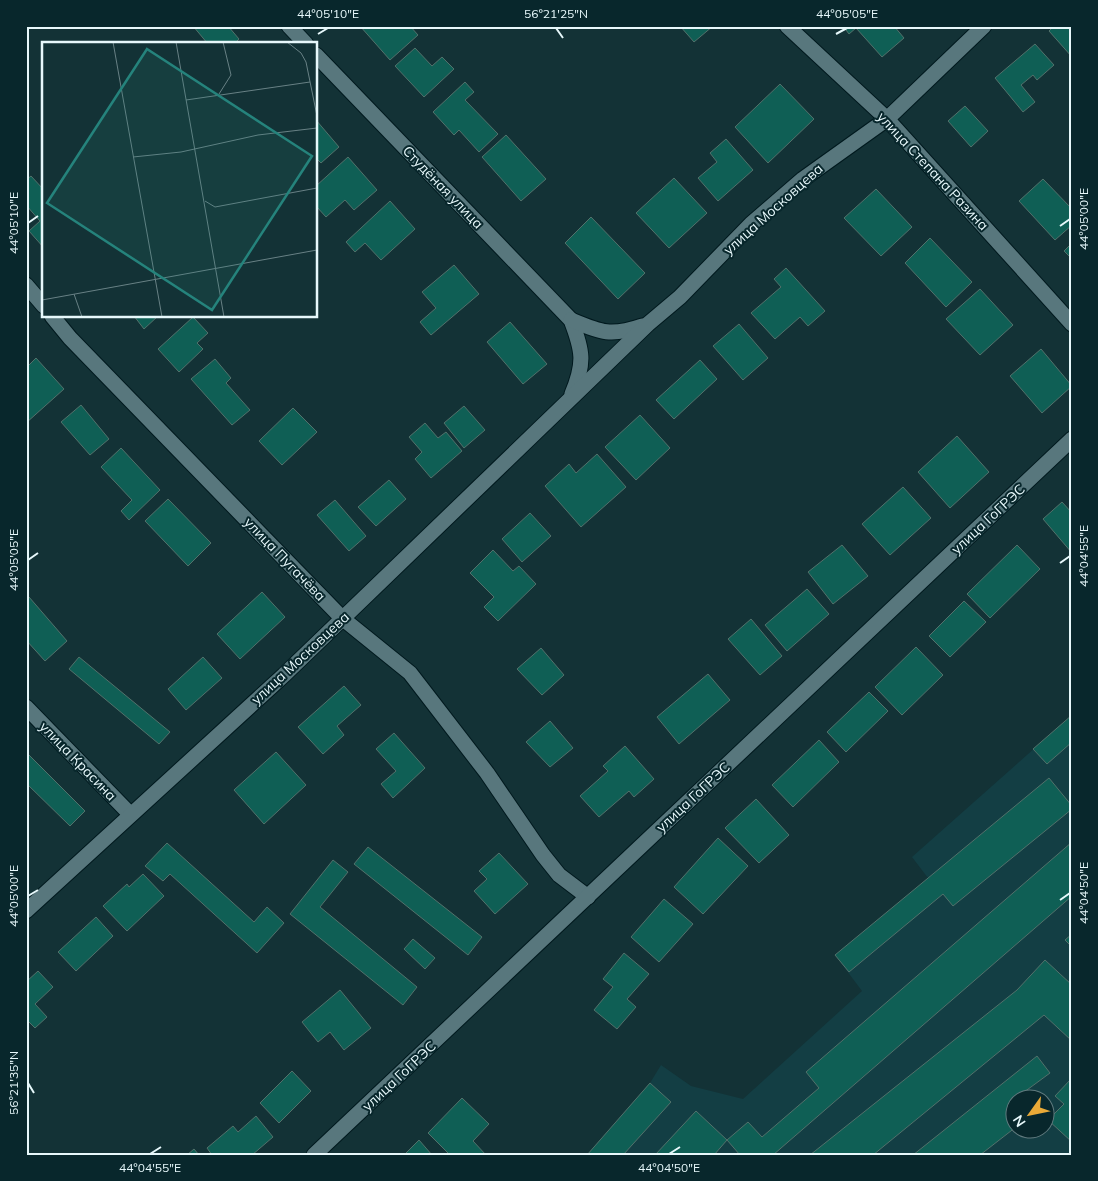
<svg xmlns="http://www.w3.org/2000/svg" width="1098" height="1181" font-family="Mulish,sans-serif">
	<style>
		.built { fill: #133e44; fill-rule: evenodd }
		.building { fill: #0f5f55; stroke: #52716b }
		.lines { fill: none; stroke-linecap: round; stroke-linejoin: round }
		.minor-casing { stroke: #00191e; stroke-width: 17 }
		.minor { stroke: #58777d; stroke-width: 15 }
		.ticks { fill: none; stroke: #e7f8fb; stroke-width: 2 }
		.labels { text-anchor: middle; stroke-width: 4; stroke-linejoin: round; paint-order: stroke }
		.street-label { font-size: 14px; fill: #e7f8fb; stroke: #08272c }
		.inset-road { fill: none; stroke: #688185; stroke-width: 1 }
		.view { fill: #25837c; fill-opacity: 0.15; stroke: #25837c; stroke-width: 2.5 }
		.inset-edge { fill: none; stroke: #e7f8fb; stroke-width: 2.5 }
		.neatline { fill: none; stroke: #e7f8fb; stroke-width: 2 }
		.ticks-label { font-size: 12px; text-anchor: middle; fill: #e7f8fb }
	</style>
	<rect width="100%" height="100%" fill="#133236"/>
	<!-- built -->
	<path class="built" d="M1072,715V1155H587L650,1083L661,1065L691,1086L743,1099L862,991L835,955L928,878L912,857ZM1016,1098H1046V1128H1016Z"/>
	<!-- building -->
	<g class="building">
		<path d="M193,26H228L239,39L234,44H208Z"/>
		<path d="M360,26H410L418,35L390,60Z"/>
		<path d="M680,26H713L694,42Z"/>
		<path d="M843,26H894L904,38L882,57L856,28L849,34Z"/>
		<path d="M1054,26H1072V57L1049,31Z"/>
		<path d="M1035,44L1054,65L1037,80L1033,75L1021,85L1035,102L1023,112L995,78Z"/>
		<path d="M415,48L432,66L442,57L454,69L424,97L395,66Z"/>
		<path d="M465,82L474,92L465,100L498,134L479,152L459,130L454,135L433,112Z"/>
		<path d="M780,84L814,119L768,163L735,127Z"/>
		<path d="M965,106L988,131L971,147L948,121Z"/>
		<path d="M316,120L339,147L321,163L316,158Z"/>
		<path d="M506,135L546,179L521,201L482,157Z"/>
		<path d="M726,139L753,170L718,201L698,178L717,162L710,153Z"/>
		<path d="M348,157L377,190L354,210L345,200L326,217L316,206V186Z"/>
		<path d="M31,176L44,190V248L29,231L40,221L26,205V180Z"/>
		<path d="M674,178L707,213L669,248L636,213Z"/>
		<path d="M1043,179L1072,209V225L1055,240L1019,201Z"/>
		<path d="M876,189L912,227L881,256L844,218Z"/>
		<path d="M390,201L415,229L381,260L365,243L355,252L346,242Z"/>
		<path d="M591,217L645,273L618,299L565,243Z"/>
		<path d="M930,238L972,282L946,307L905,263Z"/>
		<path d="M1072,243V259L1064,251Z"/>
		<path d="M454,265L479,294L431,335L420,322L436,308L422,292Z"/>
		<path d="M786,268L825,311L808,326L800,317L775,339L751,313L781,287L774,279Z"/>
		<path d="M980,289L1013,325L980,355L946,319Z"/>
		<path d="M134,316H158L144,329Z"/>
		<path d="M193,317L208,333L197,343L203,349L179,372L158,349Z"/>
		<path d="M510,322L547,364L523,384L487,342Z"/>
		<path d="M739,324L768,358L743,380L713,346Z"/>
		<path d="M1041,349L1072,386L1042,413L1010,376Z"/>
		<path d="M36,358L64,389L26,423V368Z"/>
		<path d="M215,359L231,378L226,383L250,410L232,425L191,379Z"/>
		<path d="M700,360L717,379L674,419L656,400Z"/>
		<path d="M81,405L109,439L90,455L61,422Z"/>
		<path d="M464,406L485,430L464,448L444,423Z"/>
		<path d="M293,408L317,432L282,465L259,441Z"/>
		<path d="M640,415L670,448L636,480L605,447Z"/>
		<path d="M425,423L438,438L446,432L462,451L431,478L415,459L422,452L409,437Z"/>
		<path d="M957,436L989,472L950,508L918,472Z"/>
		<path d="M121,448L160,490L129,520L121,511L132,500L101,467Z"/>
		<path d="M597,454L626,487L581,527L545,486L569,464L576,473Z"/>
		<path d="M389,480L406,499L376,526L358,507Z"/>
		<path d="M903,487L931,518L890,555L862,524Z"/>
		<path d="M168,499L211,543L188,566L145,521Z"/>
		<path d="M335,500L366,536L349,551L317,515Z"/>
		<path d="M1062,502L1072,513V553L1043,519Z"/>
		<path d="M530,513L551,536L522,562L502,539Z"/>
		<path d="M842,545L868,576L833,604L808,572Z"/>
		<path d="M1017,545L1040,569L990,618L967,594Z"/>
		<path d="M493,550L513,571L519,566L536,584L498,621L484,607L494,597L470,573Z"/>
		<path d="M807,589L829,614L787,651L765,625Z"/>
		<path d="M262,592L285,617L240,659L217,634Z"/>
		<path d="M29,597L67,641L45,661L26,640V599Z"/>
		<path d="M964,601L986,622L950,657L929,636Z"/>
		<path d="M751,619L782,656L760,675L728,639Z"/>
		<path d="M916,647L943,675L902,715L875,687Z"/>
		<path d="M541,648L564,675L542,695L517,669Z"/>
		<path d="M79,657L170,732L159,744L69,669Z"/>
		<path d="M203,657L222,678L186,710L168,689Z"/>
		<path d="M708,674L730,700L679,744L657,717Z"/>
		<path d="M344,686L361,705L337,726L344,735L323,754L298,727Z"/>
		<path d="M869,692L888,711L846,752L827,732Z"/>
		<path d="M1072,715V742L1047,764L1033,749Z"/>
		<path d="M550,721L573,748L550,767L526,742Z"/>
		<path d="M394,733L425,768L393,798L381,784L396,771L376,749Z"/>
		<path d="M819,740L839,762L793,807L772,785Z"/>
		<path d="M625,746L654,779L634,797L629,791L599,817L580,796L608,771L603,766Z"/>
		<path d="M26,752L85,811L70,826L26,783Z"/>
		<path d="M276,752L306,785L264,824L234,790Z"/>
		<path d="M1049,778L1072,806V809L953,906L943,894L849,972L835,955Z"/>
		<path d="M756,799L789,835L759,863L725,828Z"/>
		<path d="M718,838L748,866L703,914L674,887Z"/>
		<path d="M1072,842V896L773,1155H740L727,1140L748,1122L762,1137L819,1088L806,1072Z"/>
		<path d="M167,843L254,922L267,907L284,923L257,953L170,874L163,881L145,866Z"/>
		<path d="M368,847L482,937L468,955L354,864Z"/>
		<path d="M499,853L528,884L495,914L474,891L487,879L479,871Z"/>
		<path d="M333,860L348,872L320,907L417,987L403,1005L290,914Z"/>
		<path d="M143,874L164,896L127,931L103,906L127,884L129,887Z"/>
		<path d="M664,899L693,924L659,962L631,937Z"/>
		<path d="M96,917L113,936L76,971L58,952Z"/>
		<path d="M1072,934V947L1065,940Z"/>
		<path d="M413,939L435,958L425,969L404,949Z"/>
		<path d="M624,953L649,974L627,999L636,1007L617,1029L594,1010L613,987L603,979Z"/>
		<path d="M1045,960L1072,985V1041L1044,1015L873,1155H810L1017,990Z"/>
		<path d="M38,971L53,987L35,1004L47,1017L35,1028L26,1019V982Z"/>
		<path d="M340,990L371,1028L344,1050L330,1032L318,1042L302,1022Z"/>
		<path d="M1037,1056L1050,1073L1016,1098V1127L980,1155H913Z"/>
		<path d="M292,1071L311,1091L279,1123L260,1103Z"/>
		<path d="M1071,1079H1072V1142L1048,1120L1064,1104L1055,1096Z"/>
		<path d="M650,1083L671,1102L623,1155H587Z"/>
		<path d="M462,1098L489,1124L473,1141L486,1155H450L428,1133Z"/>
		<path d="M696,1111L727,1140L714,1155H655Z"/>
		<path d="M256,1116L273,1137L252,1155H212L207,1148L233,1126L238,1132Z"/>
		<path d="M419,1140L432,1155H404Z"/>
		<path d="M194,1149L199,1155H187Z"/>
	</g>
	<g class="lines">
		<!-- minor casing -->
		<g class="minor-casing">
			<g id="minor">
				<path d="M289,26L306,44"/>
				<path d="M787,26L887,119L1072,324"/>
				<path d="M316,55L571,320C583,351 585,363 572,394"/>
				<path d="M26,285L44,306"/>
				<path d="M52,316L70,338L342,618L410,673L487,773L543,855L559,875L588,897"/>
				<path d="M571,320C600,332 610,337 642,326"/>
				<path d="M26,707L130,814"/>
				<path d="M26,911L284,675L648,324L680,297L751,224L803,179L887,119L984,26"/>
				<path d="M314,1155L1072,439"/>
			</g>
		</g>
		<!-- minor -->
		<use href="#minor" class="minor"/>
	</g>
	<!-- ticks -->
	<path class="ticks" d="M556,28L563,38M318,34L328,28M836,34L847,28M28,223L38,216M1060,226L1070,219M28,560L38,553M1060,563L1070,556M28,896L38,890M1060,900L1070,893M28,1083L34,1093M150,1154L161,1147M669,1154L680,1147"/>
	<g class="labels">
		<!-- street labels -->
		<g class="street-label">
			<text transform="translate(933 171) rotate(47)" y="5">улица Степана Разина</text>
			<text transform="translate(443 187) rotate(46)" y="5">Студёная улица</text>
			<text transform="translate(773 209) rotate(-42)" y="5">улица Московцева</text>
			<text transform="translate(988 519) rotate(-43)" y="5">улица ГоГРЭС</text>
			<text transform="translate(285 559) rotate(46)" y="5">улица Пугачёва</text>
			<text transform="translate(300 658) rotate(-43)" y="5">улица Московцева</text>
			<text transform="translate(78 761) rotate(46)" y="5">улица Красина</text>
			<text transform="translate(693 797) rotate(-43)" y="5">улица ГоГРЭС</text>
			<text transform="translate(399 1076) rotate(-43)" y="5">улица ГоГРЭС</text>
		</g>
	</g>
	<!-- overview -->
	<g transform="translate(42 42)">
		<rect width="275" height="275" fill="#133236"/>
		<path class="inset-road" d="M71,0L120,275M134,0L182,275M245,0L259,11L264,20L275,74M177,52L189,33L181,0M144,58L268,40M91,115L139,110L216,93L275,86M163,159L173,165L275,146M32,252L40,275M0,258L275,208"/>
		<path class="view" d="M105,7L270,114L170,268L5,161Z"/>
		<rect width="275" height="275" class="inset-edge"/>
	</g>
	<!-- border -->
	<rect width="1098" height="1181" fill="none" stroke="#08272c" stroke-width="55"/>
	<!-- north arrow -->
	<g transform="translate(1030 1114) rotate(237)"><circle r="24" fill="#08272c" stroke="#617b7f"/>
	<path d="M0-4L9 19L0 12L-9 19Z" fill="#eaaa38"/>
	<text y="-8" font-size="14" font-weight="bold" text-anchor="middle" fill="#e7f8fb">N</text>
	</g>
	<rect x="28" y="28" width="1042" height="1126" class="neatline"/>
	<g class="ticks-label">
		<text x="328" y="18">44°05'10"E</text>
		<text x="556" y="18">56°21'25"N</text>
		<text x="847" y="18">44°05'05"E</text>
		<text transform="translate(1084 219) rotate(-90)" y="4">44°05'00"E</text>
		<text transform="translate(14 223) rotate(-90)" y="4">44°05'10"E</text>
		<text transform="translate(1084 556) rotate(-90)" y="4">44°04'55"E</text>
		<text transform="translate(14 560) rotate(-90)" y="4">44°05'05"E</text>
		<text transform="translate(1084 893) rotate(-90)" y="4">44°04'50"E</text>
		<text transform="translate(14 896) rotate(-90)" y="4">44°05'00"E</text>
		<text transform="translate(14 1083) rotate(-90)" y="4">56°21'35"N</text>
		<text x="150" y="1172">44°04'55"E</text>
		<text x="669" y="1172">44°04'50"E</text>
	</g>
</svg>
